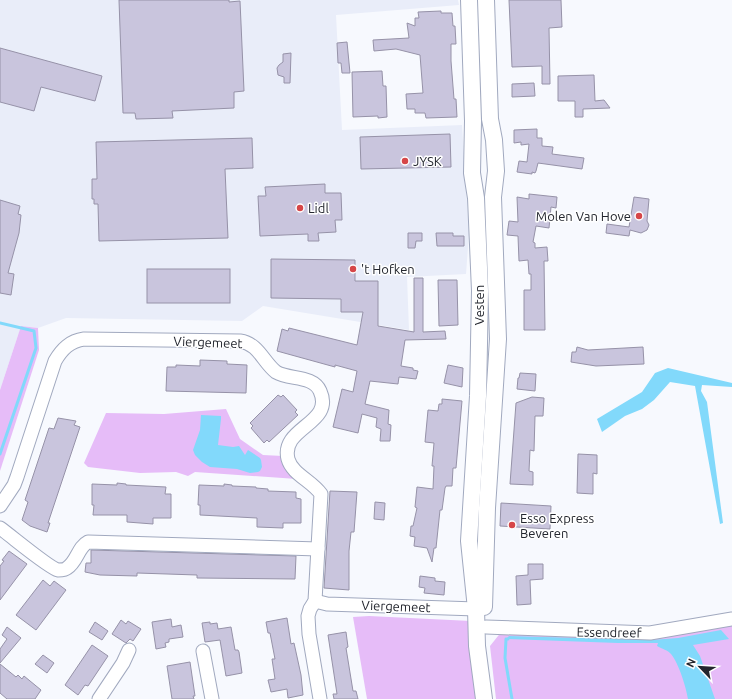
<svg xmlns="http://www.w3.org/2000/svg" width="732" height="699" font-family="Ubuntu,sans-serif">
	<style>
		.built { fill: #e9edf9 }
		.green { fill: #e6bcf8 }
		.water { fill: #82d9fb }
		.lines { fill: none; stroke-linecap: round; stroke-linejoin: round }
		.stream { stroke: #82d9fb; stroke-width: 3 }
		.building { fill: #c9c5dd; stroke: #9692a8 }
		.minor-casing { stroke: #a1a9bf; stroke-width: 15 }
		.major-casing { stroke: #a1a9bf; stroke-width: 18 }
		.minor { stroke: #fff; stroke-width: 13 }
		.major { stroke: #fff; stroke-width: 16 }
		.poi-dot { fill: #d64648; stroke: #fff; stroke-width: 1.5 }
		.labels { text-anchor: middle; stroke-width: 3; stroke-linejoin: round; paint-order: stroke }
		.poi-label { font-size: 13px; fill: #23262e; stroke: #fff; text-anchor: start }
		.street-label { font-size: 13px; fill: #23262e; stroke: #fff }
	</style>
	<rect width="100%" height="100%" fill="#f7f9fe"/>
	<!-- built -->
	<path class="built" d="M0,0H458L459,5L336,15L342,130L462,125L469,234L466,274L407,277L409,330L263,306L242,321L66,318L38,328L21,326L0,390Z"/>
	<!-- green -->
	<g class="green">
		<path d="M21,326L38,328L39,350L0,471V390Z"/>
		<path d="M226,409L240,439L263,455L283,456L297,479L195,472L188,476L176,472L140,473L88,467L84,463L106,413L164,414Z"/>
		<path d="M369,616L471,621L482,699H367L353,617Z"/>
		<path d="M732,622V699H496L490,646L502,631L547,633Z"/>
	</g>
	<!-- water -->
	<g class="water">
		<path d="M668,368L732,383V387L702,385L701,391L707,402L723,523L720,524L695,386L670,382L654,400L642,409L625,416L602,432L597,419L642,392L655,373Z"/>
		<path d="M201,415L221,416V419L218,445L233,447L239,446L245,455L248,450L260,458L261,460L262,467L260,471L258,472L250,473L237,469L210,467L202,462L195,455L193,450L200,430Z"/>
		<path d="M721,630L729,639L693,645L700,656L715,699H688C686,687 679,664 671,654C668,650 662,649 657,646L658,643H618L506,639L509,636L651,640L678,638Z"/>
	</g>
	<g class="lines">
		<!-- stream -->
		<g class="stream">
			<path d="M0,323L34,331L36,348L0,454"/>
			<path d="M508,639H506L505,658L512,699"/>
		</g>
	</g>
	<!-- building -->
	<g class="building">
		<path d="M119,0H229V2L240,1L244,91L234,92V108L172,111L173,118L136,119L135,113H123Z"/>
		<path d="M509,0H561L562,27L549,28L550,84H542V66L512,67Z"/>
		<path d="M441,11V13H452L453,26H455L456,44H451V61L454,99H456L457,117L426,118L425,113H415V109H407L406,94L423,93L420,55L396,49L374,51L373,40L409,38L407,23L415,26V18H419L418,12Z"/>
		<path d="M347,42L350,73H342L341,63H338L337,43Z"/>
		<path d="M0,48L102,76L95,101L41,87L34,111L0,102Z"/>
		<path d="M291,53L290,83H284V77L278,75L277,68L279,65L283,62V54Z"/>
		<path d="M382,71L383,86H386L387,117L378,118V116L353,117L352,72Z"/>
		<path d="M594,75L595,101L604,100L610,108L583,109V117H575V101H558V76Z"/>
		<path d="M534,83L535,96L512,97V84Z"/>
		<path d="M537,129V138H542V146L553,147L552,154L584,158L582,169L538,163L536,171L535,173L532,172V174L517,172L519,161L527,162L529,144L521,145V142L514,143V130Z"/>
		<path d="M450,134L451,167L361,169L360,137Z"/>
		<path d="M252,138L253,168L225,169L228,238L99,241L98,204H94V199H92V179H97L96,142Z"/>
		<path d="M325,184V193H341L342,220H335L336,232L318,233L319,241H308V234L260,236L258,196H266L265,187Z"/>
		<path d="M529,194L557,197L556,208L551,207L549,228L536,226L533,242L535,243V248L547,247L548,261H544L545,330H524V290H531V274H529L528,260L519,261L518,236L507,235L509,221L518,222L517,197L529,199Z"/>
		<path d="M634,197L649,199L647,221L649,225L647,230L641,233L630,230L629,236L606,233L607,224L629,227Z"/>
		<path d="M0,200L20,206L18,214L21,215L19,233L8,273L14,274L11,295L0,293Z"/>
		<path d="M408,233H422V241H416L415,248H408Z"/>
		<path d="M436,233H453V236H464V246H437Z"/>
		<path d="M271,259L355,260V281H378V326L414,332V278H423V332L445,331L446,339L405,340L401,366L413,368V370L418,371L416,379L399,377L398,384L370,381L365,404L389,410L388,424L391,425L390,441H380L381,429L376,427L377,418L362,414L358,433L333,427L342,389L353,392L357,371L335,365V367L277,351L282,329L288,331L289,328L357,345L363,312H341V299L271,298Z"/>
		<rect x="147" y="269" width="83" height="34"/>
		<path d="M438,280H457L458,325L439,326Z"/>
		<path d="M577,347L588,350L643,347L644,364L596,366L571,362L572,352H576Z"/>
		<path d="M200,360L227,361V364L247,365L246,393L166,391L167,367H176V365L200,366Z"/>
		<path d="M448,365L463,368L462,387L444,383Z"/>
		<path d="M520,373L536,374L535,391L517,389L518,378H519Z"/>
		<path d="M278,395L281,397L283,395L297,410L295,412L298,415L269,442L267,440L264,443L251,428L253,426L250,423Z"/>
		<path d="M532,397L544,398L543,416H535L534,451L530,450L529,471L533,472V485L510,484L516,403Z"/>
		<path d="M442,399L462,401L456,468H453L452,486H446L445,488L442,510H440L436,548H434L432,562L427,548L414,546L415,537L410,536L411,526H413L417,508L415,507L417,487L433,489L434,466H432L434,443L425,442L428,410L438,411L439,404H442Z"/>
		<path d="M58,418L76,421L74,425L80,427L48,523H50L47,532L30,526L22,520L28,502L25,500L49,428L54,429Z"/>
		<path d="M578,454L597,455V474L593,473V494L577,493Z"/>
		<path d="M117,483L126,484V485L166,487L165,494H171V518H153V524L127,522V515H93L94,505H92V484L117,485Z"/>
		<path d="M224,484L232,485V486L256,487V488L268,489V491L296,492V498L301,499V523H283V528L257,527V518L200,515V505H198L199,485L224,486Z"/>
		<path d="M330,491L357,492L354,532H351L349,551V590L324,588Z"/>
		<path d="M375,502L385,503L384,520L374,519Z"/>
		<path d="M501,503L551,506L550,529L500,526Z"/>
		<path d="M91,550L296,556L295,579L197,578V575L137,573V576L100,575L85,572L86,563H91Z"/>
		<path d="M9,551L27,564L0,600V566L4,561L2,560Z"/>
		<path d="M528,564H543V579L530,580L531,604L517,605L516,576L528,575Z"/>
		<path d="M420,576L435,578V581L445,582L444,595L424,593L425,588L419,587Z"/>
		<path d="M43,580L50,586L54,581L66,590L36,630L16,615Z"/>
		<path d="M287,618L291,644L294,643L301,675L303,695L288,698L287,689L271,692L268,680L275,679L272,659H275L270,633H268L266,622Z"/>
		<path d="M171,619L172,627L181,625L183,637L169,639V642L165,643L166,647L156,649L152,622Z"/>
		<path d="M121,620L126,624L128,621L141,629L133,641L130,639L126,643L112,634Z"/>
		<path d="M95,622L108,631L102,640L89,632Z"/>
		<path d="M210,622V624L217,623L218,629L231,627L235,650H238L239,652L242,673L226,676L220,640L205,642L202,623Z"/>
		<path d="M7,627L21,638L0,663V649L7,639L2,635Z"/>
		<path d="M346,632L348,647L346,648L353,691H356L358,699H334L333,694H337L328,635Z"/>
		<path d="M92,645L108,656L88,686L85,685L78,695L65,685Z"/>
		<path d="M43,655L54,663L47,673L35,664Z"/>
		<path d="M190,662L195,696H193L194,699H172L167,666Z"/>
		<path d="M0,664L16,677L18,675L22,679L24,676L41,690L35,699H7L0,693Z"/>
	</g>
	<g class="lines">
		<!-- minor casing -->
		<g class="minor-casing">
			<g id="minor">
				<path d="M0,506L14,485L17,477L55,361C62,349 70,341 84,339L240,341C259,344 263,362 276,372C289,380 313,375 320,391C335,424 280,427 288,459C292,474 312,481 321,494L315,601L310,609L308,616L309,634L320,699"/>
				<path d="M0,528C10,535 49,568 58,570C61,570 65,570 67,568C77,562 78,547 88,542L318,549"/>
				<path d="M315,601L327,604L476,609"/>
				<path d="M486,627L650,633L732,619"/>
				<path d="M203,651L212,699"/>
				<path d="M99,699L123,663L129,650"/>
			</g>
		</g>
		<!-- major casing -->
		<g class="major-casing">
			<g id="major">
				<path d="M469,0L473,121L472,173L476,198L480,291L478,396L469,541L476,609L477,646L484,699"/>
				<path d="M484,607L487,508L498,339L493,197L496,171L494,140L490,119L486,0"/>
			</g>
		</g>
		<!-- minor -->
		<use href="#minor" class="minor"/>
		<!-- major -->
		<use href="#major" class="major"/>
	</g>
	<!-- markers -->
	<g class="poi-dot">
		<circle cx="405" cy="161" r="4"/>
		<circle cx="300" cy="208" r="4"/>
		<circle cx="639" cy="216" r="4"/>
		<circle cx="353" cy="269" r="4"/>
		<circle cx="512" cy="525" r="4"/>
	</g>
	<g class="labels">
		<!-- poi labels -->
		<g class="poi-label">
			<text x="413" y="166">JYSK</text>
			<text x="308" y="213">Lidl</text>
			<text x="631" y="221" text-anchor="end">Molen Van Hove</text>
			<text x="361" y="274">'t Hofken</text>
			<text x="520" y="523">Esso Express<tspan x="520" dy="15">Beveren</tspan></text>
		</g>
		<!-- street labels -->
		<g class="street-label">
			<text transform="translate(479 305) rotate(-90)" y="5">Vesten</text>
			<text transform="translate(208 342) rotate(2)" y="5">Viergemeet</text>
			<text transform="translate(396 606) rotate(2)" y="5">Viergemeet</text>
			<text transform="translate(609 632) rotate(1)" y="5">Essendreef</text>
		</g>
	</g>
	<!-- north arrow -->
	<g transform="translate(700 667) rotate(295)" stroke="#ffffff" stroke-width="3" paint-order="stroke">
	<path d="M0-3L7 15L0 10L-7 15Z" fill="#23262e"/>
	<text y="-6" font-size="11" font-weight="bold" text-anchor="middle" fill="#23262e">N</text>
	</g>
</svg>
